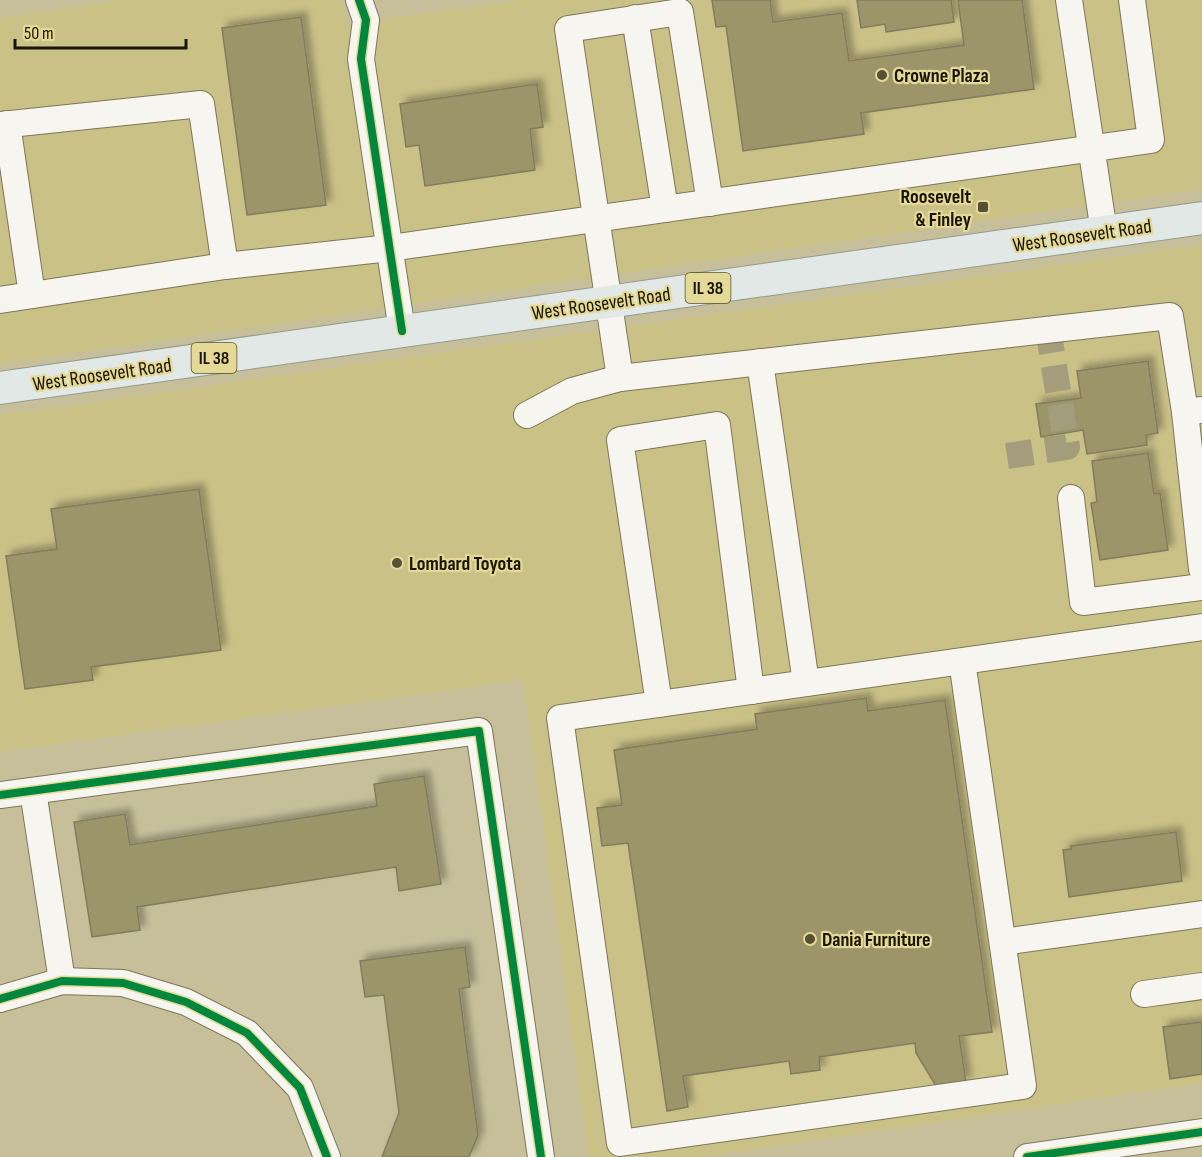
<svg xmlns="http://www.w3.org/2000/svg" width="1202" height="1157" font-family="'Sofia Sans Condensed',sans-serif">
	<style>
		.built { fill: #cac187 }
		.building { fill: #9c956b; stroke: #827c5e; stroke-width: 1.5; filter: url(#shadow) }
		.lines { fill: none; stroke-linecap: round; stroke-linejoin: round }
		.minor-tunnel { stroke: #a39d7b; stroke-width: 26; stroke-dasharray: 26 13; stroke-linecap: butt }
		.minor-casing { stroke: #7c7757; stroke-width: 28 }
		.major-casing { stroke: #939c8e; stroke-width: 34 }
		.minor { stroke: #f6f5f0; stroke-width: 26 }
		.major { stroke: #e2e8e5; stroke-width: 32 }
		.cycleway-casing { stroke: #e4d996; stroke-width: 11 }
		.cycleway { stroke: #00873e; stroke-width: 8 }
		.poi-dot { fill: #555036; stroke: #e4d996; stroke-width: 2 }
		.labels { text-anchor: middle; stroke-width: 4.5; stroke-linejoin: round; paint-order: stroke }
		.shield { fill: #e4d996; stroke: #554f2d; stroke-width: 1.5 }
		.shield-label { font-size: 18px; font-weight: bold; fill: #181400 }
		.poi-label { font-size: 20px; font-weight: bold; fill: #181400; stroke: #e4d996; text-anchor: start }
		.street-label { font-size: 20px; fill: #181400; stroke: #e4d996 }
	</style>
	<defs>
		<filter id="shadow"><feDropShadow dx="5.5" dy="-5.5" stdDeviation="3" flood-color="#0004"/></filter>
	</defs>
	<rect width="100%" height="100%" fill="#c6bf9a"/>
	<!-- built -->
	<g class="built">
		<path d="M118,0H341L345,24L521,0H1202V189L0,364V18Z"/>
		<path d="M1202,245V1083L701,1157H589L523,680L0,752V415Z"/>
	</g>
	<!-- building -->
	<g class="building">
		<path d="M712,0H770L773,22L842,13L849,61L964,45L958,0H1022L1034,89L861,113L864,134L743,151L726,26L716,27Z"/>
		<path d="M857,0H951L954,22L886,32L885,24L861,28Z"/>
		<path d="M301,17L326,205L247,215L222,28Z"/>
		<path d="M537,84L543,127L530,129L535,170L425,186L419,145L406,147L400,104Z"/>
		<path d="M1148,361L1158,433L1146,435L1147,445L1087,454L1083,430L1041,437L1036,404L1081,398L1077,371Z"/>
		<path d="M1148,453L1154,494L1160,493L1168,550L1100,560L1091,503L1097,502L1092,461Z"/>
		<path d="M199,489L221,650L91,667L93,680L25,689L6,556L57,549L51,509Z"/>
		<path d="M866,698L868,711L945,700L992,1032L959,1036L966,1082L936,1086L916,1053L915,1043L819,1057L820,1070L791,1074L789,1061L683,1076L688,1107L667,1111L628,843L602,846L597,808L622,805L614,750L757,729L755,714Z"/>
		<path d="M424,776L441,884L399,891L396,867L137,907L140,930L92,937L74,822L125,814L130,845L377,806L374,784Z"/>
		<path d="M1176,832L1182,881L1069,897L1063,850L1071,849V846Z"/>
		<path d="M465,947L470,987L459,989L478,1135L469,1157H382L399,1113L384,995L365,997L360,961Z"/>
		<path d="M1202,1022V1074L1170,1079L1163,1027Z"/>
	</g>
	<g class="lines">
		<!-- minor-tunnel -->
		<path class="minor-tunnel" d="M1007,456L1067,447L1048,329"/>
		<!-- minor casing -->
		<g class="minor-casing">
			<g id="minor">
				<path d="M359,0L366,20L361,59L402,331"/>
				<path d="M1069,0L1104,232"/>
				<path d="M635,18L665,209"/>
				<path d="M7,124L32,295"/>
				<path d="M0,125L201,104L225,266"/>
				<path d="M710,203L680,12L568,29L620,378L1170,316L1185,412L1202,410"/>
				<path d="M0,300L225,266L390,248L1151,140L1132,0"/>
				<path d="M760,362L806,683"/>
				<path d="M1185,412L1202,569"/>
				<path d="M527,415L572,391L620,378"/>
				<path d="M1071,498L1083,602L1202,587"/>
				<path d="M962,661L1023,1086L620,1143L560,718L1202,627"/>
				<path d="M659,704L620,440L717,425L751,691"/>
				<path d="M33,791L62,981"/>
				<path d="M0,795L479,731L541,1157"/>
				<path d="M1003,942L1202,914"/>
				<path d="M1144,994L1202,986"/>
				<path d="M0,999L62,981L123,983L186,1002L247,1033L300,1088L327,1157"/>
				<path d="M1027,1157L1202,1132"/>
			</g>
		</g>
		<!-- major casing -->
		<g class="major-casing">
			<path id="major" d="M0,388L1202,218"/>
		</g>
		<!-- minor -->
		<use href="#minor" class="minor"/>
		<!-- major -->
		<use href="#major" class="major"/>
		<!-- cycleway casing -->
		<g class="cycleway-casing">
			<g id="cycleway">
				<path d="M359,0L366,20L361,59L402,331"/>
				<path d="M0,795L479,731L541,1157"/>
				<path d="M0,999L62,981L123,983L186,1002L247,1033L300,1088L327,1157"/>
				<path d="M1027,1157L1202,1132"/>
			</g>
		</g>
		<!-- cycleway -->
		<use href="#cycleway" class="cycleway"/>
	</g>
	<!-- markers -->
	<g class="poi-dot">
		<circle cx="882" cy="75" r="6"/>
		<rect x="977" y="201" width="12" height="12" rx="3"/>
		<circle cx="397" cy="563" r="6"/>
		<circle cx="810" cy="939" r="6"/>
	</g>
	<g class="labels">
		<!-- shield labels -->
		<g class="shield">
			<rect x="685.5" y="273" width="45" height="30" rx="4.5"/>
			<rect x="191.5" y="343" width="45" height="30" rx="4.5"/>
		</g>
		<g class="shield-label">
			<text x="708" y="294">IL 38</text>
			<text x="214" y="364">IL 38</text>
		</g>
		<!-- poi labels -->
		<g class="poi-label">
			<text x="894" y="82">Crowne Plaza</text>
			<text x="971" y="203" text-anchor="end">Roosevelt<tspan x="971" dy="23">&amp; Finley</tspan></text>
			<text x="409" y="570">Lombard Toyota</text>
			<text x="822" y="946">Dania Furniture</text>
		</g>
		<!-- street labels -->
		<g class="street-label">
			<text transform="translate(1082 235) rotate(-8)" y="7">West Roosevelt Road</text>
			<text transform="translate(601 303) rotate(-8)" y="7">West Roosevelt Road</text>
			<text transform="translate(102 374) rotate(-8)" y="7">West Roosevelt Road</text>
		</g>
	</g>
	<!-- scale -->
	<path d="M15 39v9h171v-9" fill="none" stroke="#181400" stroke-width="3"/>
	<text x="24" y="39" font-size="18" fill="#181400" stroke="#e4d996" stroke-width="4.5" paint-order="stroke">50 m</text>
</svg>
